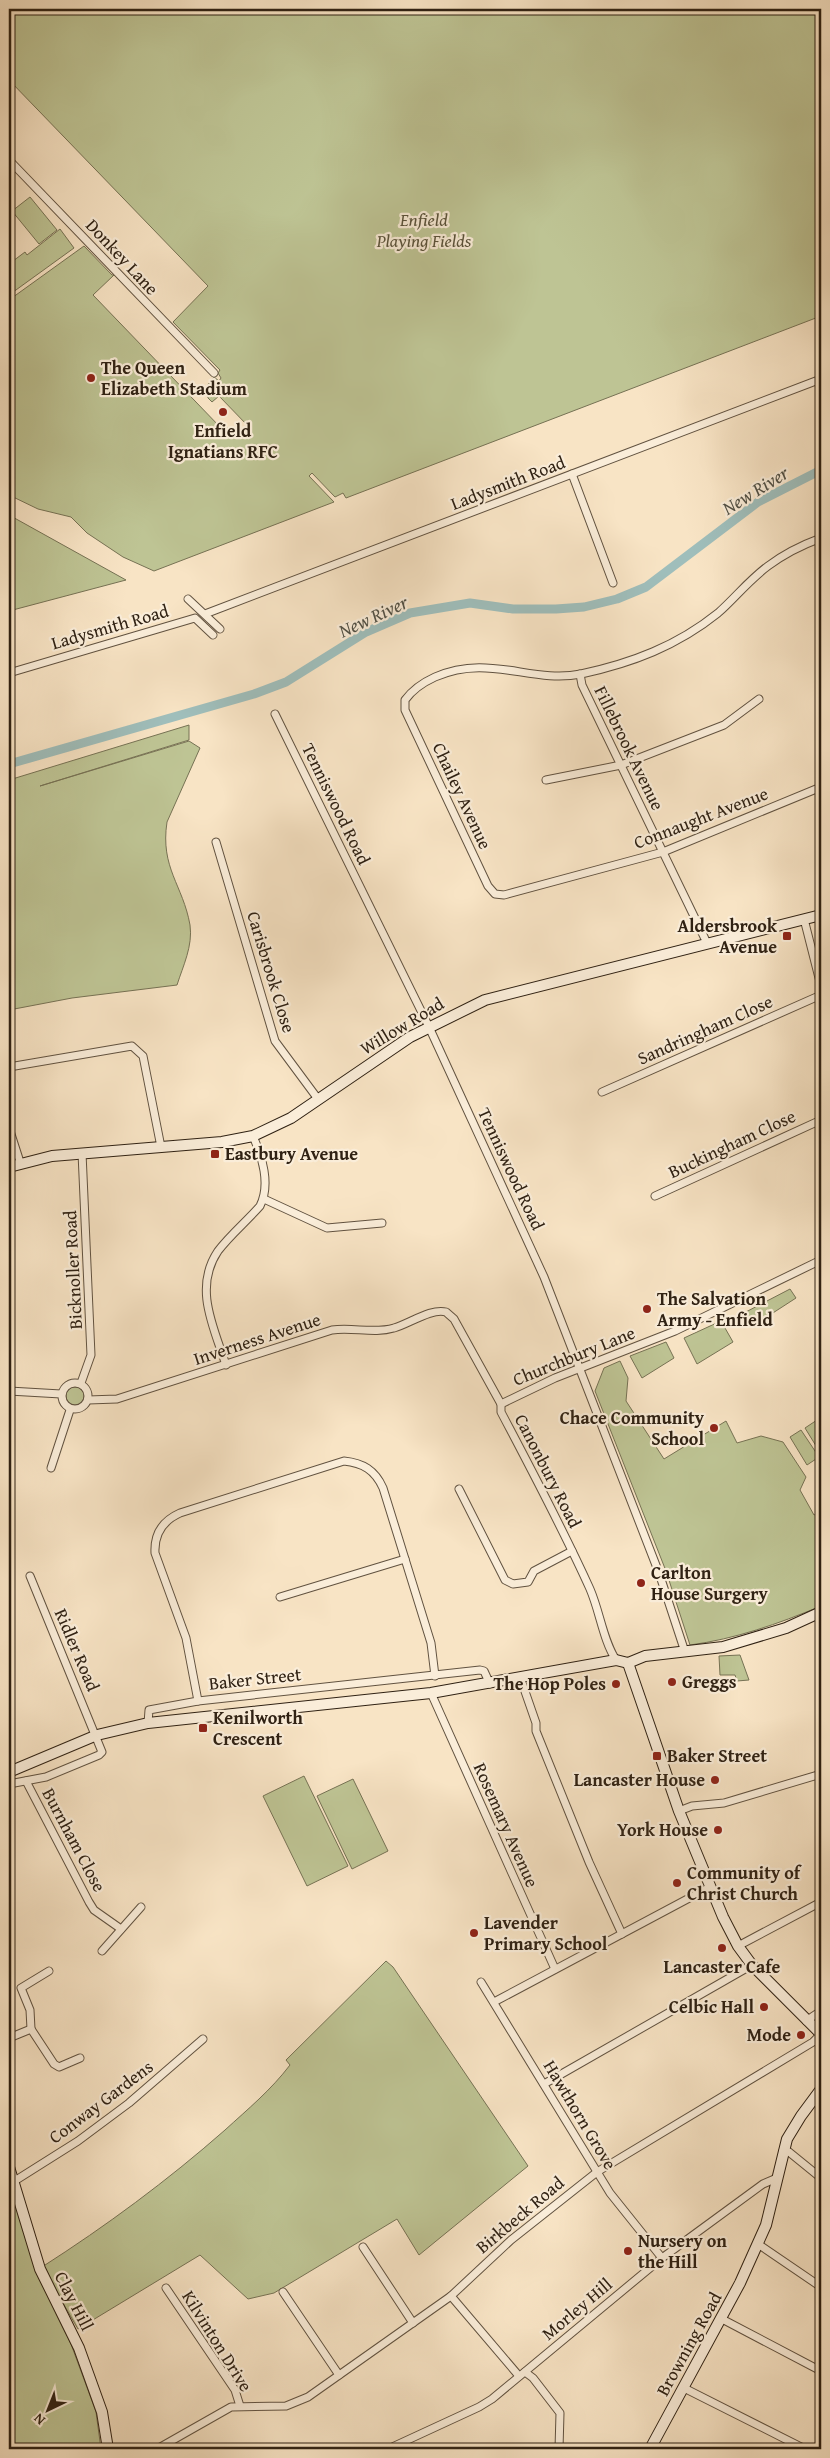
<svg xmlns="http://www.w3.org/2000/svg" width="830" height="2458" font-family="'Gentium Book Plus',serif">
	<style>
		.green { fill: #bec494; stroke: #767254 }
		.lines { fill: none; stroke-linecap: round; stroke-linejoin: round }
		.canal { stroke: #9fbebb; stroke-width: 9 }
		.street-casing { stroke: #615240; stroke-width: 9 }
		.secondary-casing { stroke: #2f2113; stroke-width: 12 }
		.street { stroke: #faedd9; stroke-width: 7 }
		.secondary { stroke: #faedd9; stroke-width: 10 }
		.poi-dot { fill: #8f2418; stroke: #faedd9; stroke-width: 2 }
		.labels { text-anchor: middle; stroke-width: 4.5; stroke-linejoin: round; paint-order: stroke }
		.park-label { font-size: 18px; font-style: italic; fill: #5a523a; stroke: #faedd9 }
		.street-label { font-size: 18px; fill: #2f2113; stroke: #faedd9 }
		.poi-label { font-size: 18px; font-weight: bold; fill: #2f2113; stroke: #faedd9; text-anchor: start }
		.water-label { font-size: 19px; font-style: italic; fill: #515045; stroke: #faedd9 }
	</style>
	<rect width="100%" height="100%" fill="#f8e4c5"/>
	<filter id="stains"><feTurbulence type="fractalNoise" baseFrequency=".004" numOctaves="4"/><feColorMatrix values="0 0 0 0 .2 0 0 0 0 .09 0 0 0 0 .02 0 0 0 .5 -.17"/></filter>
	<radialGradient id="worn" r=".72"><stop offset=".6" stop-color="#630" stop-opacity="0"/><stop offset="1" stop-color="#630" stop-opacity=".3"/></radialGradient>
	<!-- green -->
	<g class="green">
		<path d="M9,9H821V316L346,498L343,493L335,497L312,473L309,476L334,502L154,571L123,557L87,533L71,517L38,509L9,495V300L84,246L112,275H114L93,295L221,428L225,425L236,437L248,426L219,396L212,402L208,398L207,386L214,377L219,381L221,378L218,373L220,370L173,322L208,286L9,80Z"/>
		<path d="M30,197L57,230L39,244L12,211Z"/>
		<path d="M60,229L74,248L9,295V264L25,252L27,255Z"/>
		<path d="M9,515L126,580L9,611Z"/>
		<path d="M189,725V740L40,786L189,741L200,748L167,822C160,868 183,885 190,925C193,946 183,966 177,985L72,998L9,1010V780Z"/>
		<path d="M790,1289L796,1298L762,1320L745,1318L742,1314Z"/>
		<path d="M721,1321L733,1342L697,1364L684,1338Z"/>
		<path d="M666,1342L674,1358L642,1378L630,1356Z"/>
		<path d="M620,1361L628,1378L626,1401L664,1459L726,1421L737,1443L761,1436L783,1442L806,1477L800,1490L814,1515L821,1512V1606C778,1624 735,1639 690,1645L666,1571L595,1391L604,1368Z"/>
		<circle cx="75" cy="1396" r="9"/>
		<path d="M817,1420L821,1427V1454L805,1428Z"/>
		<path d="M801,1430L819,1457L807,1465L790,1437Z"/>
		<path d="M740,1655L749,1680L737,1681L735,1675H720L719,1656Z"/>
		<path d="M304,1776L348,1866L307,1886L263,1796Z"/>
		<path d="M353,1779L388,1851L352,1869L317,1796Z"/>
		<path d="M386,1961L393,1967L528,2166L419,2255L397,2219L274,2293L248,2299L200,2255L78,2329L42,2267C106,2226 167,2181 225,2130C248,2109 271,2090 290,2065L286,2060Z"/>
		<path d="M9,2182L35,2262L71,2344L96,2412L101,2449H9Z"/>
	</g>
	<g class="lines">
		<!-- canal -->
		<path class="canal" d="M9,764L254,694L286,682L366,632L410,613L470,603L513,609H556L584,607L617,599L646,587L758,502L821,470"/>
		<!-- street casing -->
		<g class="street-casing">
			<g id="street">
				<path d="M9,160L214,373"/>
				<path d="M572,474L613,583"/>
				<path d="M821,538C802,545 784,554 768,566C749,580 735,598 718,613C677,646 632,663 581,674C531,684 489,653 435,677C424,682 413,689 405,700V710L488,886L495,894L504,895L663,852L821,787"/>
				<path d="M188,599L220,629"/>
				<path d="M205,614L821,379"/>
				<path d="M9,673L195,618L213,635"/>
				<path d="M580,674L582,685L707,943"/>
				<path d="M275,714L429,1027L544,1277L659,1573L685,1652"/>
				<path d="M546,780L621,765L724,725L759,699"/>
				<path d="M216,842L275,1041L318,1099"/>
				<path d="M804,919L821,986"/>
				<path d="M9,1067L132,1046L143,1056L161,1147"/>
				<path d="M602,1092L821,995"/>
				<path d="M9,1128L20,1162"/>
				<path d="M655,1196L821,1120"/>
				<path d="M264,1199L327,1228L382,1223"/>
				<path d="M226,1365C214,1328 193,1288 218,1251C230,1235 247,1221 260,1206C271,1184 262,1157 253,1136"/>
				<path d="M81,1383L91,1355L82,1153"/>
				<circle cx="75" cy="1396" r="13"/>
				<path d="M9,1391L61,1394"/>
				<path d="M88,1400L117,1399L332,1330C353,1327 374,1334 394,1328C409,1324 431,1308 446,1312L454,1319L501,1404V1412C532,1471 563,1529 590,1589C600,1612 603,1640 616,1660"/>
				<path d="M501,1404L555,1378L675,1331L821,1260"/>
				<path d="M51,1468L70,1410"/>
				<path d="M459,1489L505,1580L513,1584L528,1582L534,1571L572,1551"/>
				<path d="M280,1597L405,1559"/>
				<path d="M520,1677L536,1723V1731L589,1862L622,1934"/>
				<path d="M431,1693L555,1969"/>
				<path d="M198,1701L186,1638L155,1553C154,1534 162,1521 180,1513L344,1461C363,1463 375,1470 383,1488L431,1643L435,1676"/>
				<path d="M148,1723L149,1710L198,1701L480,1670L484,1671L490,1684"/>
				<path d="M26,1781L89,1902L94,1910L121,1929"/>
				<path d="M9,1784L46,1777L99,1755L102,1752L30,1576"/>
				<path d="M679,1811L692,1806L724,1803L821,1774"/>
				<path d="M738,1946L821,1902"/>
				<path d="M102,1951L141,1907"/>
				<path d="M481,1982L610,2193L662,2258"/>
				<path d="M494,2002L710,1887"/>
				<path d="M806,2021L821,2011"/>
				<path d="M31,2029L30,2010L21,1988L49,1971"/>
				<path d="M9,2038L31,2029L54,2064L59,2067L80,2058"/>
				<path d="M544,2084L752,1965"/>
				<path d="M783,2151L789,2152L821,2178"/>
				<path d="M13,2182L78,2141L129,2103L203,2039"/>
				<path d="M758,2244L821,2287"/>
				<path d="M363,2247L413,2323"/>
				<path d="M166,2288L235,2390L240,2406"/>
				<path d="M283,2292L339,2375"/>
				<path d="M451,2296L519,2376"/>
				<path d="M722,2319L821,2371"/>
				<path d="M525,2372L533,2378L560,2413L559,2449"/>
				<path d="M684,2388L805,2449"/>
				<path d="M157,2449L231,2407L286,2406L308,2397L451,2296L511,2240L597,2172L813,2042L821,2034"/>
				<path d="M388,2449L479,2407L492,2399L662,2258L763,2184L777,2178"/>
			</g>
		</g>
		<!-- secondary casing -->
		<g class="secondary-casing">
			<g id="secondary">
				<path d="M9,1167L52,1156L222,1142L253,1136L291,1118L410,1037L485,1000L821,915"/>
				<path d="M628,1663L679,1811L723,1917L738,1946L752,1965L821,2034"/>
				<path d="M9,1772L97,1735L148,1723L431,1693L616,1660L628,1663L645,1656L723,1647L786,1628L821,1612"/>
				<path d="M9,2167L40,2269L79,2348L102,2412L108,2449"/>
				<path d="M650,2449L740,2283L766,2225L787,2139L801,2116L821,2089"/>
			</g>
		</g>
		<!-- street -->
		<use href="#street" class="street"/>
		<!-- secondary -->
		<use href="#secondary" class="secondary"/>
	</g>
	<!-- markers -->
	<g class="poi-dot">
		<circle cx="91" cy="378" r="5"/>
		<circle cx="223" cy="412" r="5"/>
		<rect x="782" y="931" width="10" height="10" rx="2.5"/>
		<rect x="210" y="1149" width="10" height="10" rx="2.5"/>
		<circle cx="647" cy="1309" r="5"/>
		<circle cx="714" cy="1428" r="5"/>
		<circle cx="641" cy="1583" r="5"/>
		<circle cx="672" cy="1682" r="5"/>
		<circle cx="616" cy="1684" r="5"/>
		<rect x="198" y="1723" width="10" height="10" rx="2.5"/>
		<rect x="652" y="1751" width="10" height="10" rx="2.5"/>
		<circle cx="715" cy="1780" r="5"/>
		<circle cx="718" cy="1830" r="5"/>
		<circle cx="677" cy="1883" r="5"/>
		<circle cx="474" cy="1933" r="5"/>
		<circle cx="722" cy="1948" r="5"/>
		<circle cx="764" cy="2007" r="5"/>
		<circle cx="801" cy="2035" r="5"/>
		<circle cx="628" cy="2251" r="5"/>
	</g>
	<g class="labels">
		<!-- park labels -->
		<g class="park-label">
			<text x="424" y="226">Enfield<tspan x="424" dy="21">Playing Fields</tspan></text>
		</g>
		<!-- street labels -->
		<g class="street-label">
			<text transform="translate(122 257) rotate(47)" y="6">Donkey Lane</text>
			<text transform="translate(508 483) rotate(-21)" y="6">Ladysmith Road</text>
			<text transform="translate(110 627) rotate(-16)" y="6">Ladysmith Road</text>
			<text transform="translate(629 748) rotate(64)" y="6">Fillebrook Avenue</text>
			<text transform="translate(462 796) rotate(65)" y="6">Chailey Avenue</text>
			<text transform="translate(336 804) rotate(64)" y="6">Tenniswood Road</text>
			<text transform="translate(701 818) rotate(-21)" y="6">Connaught Avenue</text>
			<text transform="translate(271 972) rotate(73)" y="6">Carisbrook Close</text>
			<text transform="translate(402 1026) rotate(-31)" y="6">Willow Road</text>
			<text transform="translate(705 1030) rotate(-24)" y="6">Sandringham Close</text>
			<text transform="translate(732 1144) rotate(-25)" y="6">Buckingham Close</text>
			<text transform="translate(511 1169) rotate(65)" y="6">Tenniswood Road</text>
			<text transform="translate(73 1270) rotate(-93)" y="6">Bicknoller Road</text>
			<text transform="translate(257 1339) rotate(-18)" y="6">Inverness Avenue</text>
			<text transform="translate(574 1356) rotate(-22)" y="6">Churchbury Lane</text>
			<text transform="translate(548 1471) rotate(63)" y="6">Canonbury Road</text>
			<text transform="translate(77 1650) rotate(67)" y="6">Ridler Road</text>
			<text transform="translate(255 1679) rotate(-6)" y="6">Baker Street</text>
			<text transform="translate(506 1825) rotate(66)" y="6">Rosemary Avenue</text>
			<text transform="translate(74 1840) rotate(62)" y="6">Burnham Close</text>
			<text transform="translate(101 2102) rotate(-37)" y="6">Conway Gardens</text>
			<text transform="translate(580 2115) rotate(59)" y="6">Hawthorn Grove</text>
			<text transform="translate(520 2215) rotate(-40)" y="6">Birkbeck Road</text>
			<text transform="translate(74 2301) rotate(63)" y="6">Clay Hill</text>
			<text transform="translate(577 2309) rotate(-40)" y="6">Morley Hill</text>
			<text transform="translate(217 2341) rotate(58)" y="6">Kilvinton Drive</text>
			<text transform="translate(689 2344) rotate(-61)" y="6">Browning Road</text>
		</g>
		<!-- poi labels -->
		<g class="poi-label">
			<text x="101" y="374">The Queen<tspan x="101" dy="21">Elizabeth Stadium</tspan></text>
			<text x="223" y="437" text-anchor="middle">Enfield<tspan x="223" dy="21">Ignatians RFC</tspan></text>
			<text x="777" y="932" text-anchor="end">Aldersbrook<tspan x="777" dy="21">Avenue</tspan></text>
			<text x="225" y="1160">Eastbury Avenue</text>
			<text x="657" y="1305">The Salvation<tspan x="657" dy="21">Army - Enfield</tspan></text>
			<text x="704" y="1424" text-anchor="end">Chace Community<tspan x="704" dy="21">School</tspan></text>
			<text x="651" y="1579">Carlton<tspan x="651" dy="21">House Surgery</tspan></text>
			<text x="682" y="1688">Greggs</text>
			<text x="606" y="1690" text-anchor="end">The Hop Poles</text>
			<text x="213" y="1724">Kenilworth<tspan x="213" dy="21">Crescent</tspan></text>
			<text x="667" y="1762">Baker Street</text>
			<text x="705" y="1786" text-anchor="end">Lancaster House</text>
			<text x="708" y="1836" text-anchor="end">York House</text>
			<text x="687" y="1879">Community of<tspan x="687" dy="21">Christ Church</tspan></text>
			<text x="484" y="1929">Lavender<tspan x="484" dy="21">Primary School</tspan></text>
			<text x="722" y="1973" text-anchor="middle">Lancaster Cafe</text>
			<text x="754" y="2013" text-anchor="end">Celbic Hall</text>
			<text x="791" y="2041" text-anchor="end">Mode</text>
			<text x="638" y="2247">Nursery on<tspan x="638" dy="21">the Hill</tspan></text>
		</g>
		<!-- water labels -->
		<g class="water-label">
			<text transform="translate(755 490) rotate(-32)" y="7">New River</text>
			<text transform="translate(373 616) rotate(-25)" y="7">New River</text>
		</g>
	</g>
	<!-- margin -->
	<rect width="830" height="2458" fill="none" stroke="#f8e4c5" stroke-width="30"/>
	<rect x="10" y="10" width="810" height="2438" fill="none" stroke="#2f2113" stroke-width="2.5"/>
	<rect x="15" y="15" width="800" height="2428" fill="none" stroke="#2f2113"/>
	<!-- north arrow -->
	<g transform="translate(48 2410) rotate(223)" stroke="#faedd9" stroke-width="4" paint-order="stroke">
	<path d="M0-4L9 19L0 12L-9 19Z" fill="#2f2113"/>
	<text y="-8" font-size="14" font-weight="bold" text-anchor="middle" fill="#2f2113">N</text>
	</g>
	<rect width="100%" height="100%" filter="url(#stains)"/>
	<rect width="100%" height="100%" fill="url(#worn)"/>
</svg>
